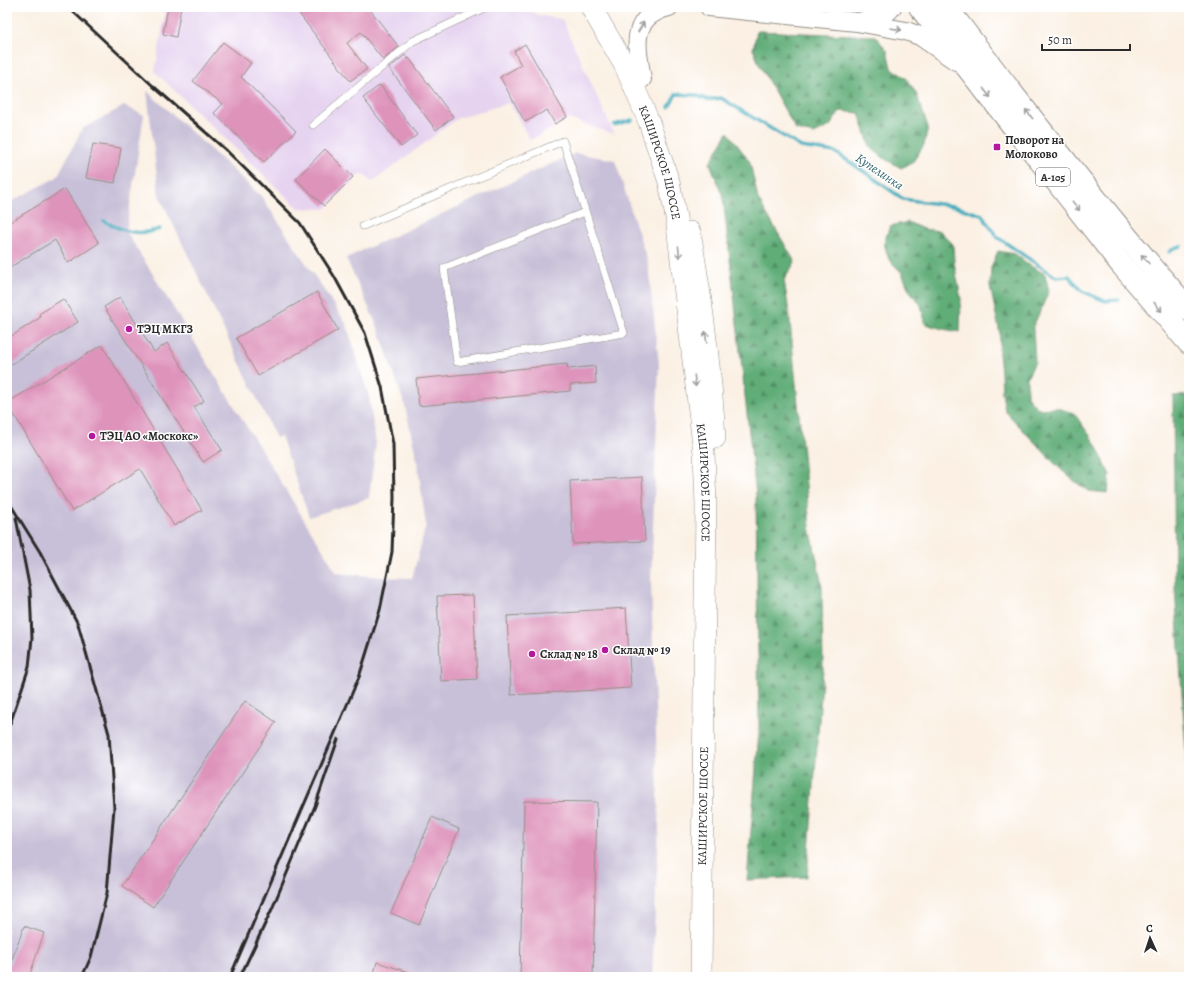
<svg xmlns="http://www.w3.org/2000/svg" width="1196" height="984" font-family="Alegreya,serif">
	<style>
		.built { fill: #e6d3f0 }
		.industrial { fill: #c8c0d8 }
		.forest { fill: url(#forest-firs); stroke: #466c52 }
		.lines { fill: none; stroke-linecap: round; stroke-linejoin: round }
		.stream { stroke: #40acbe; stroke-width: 3.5 }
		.building { fill: #de93bb }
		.service-casing { stroke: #938e87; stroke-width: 8 }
		.secondary-casing { stroke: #938e87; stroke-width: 20 }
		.primary-casing { stroke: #938e87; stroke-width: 22 }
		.trunk-casing { stroke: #938e87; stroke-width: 24 }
		.service { stroke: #fff; stroke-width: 7 }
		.secondary { stroke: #fff; stroke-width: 18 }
		.primary { stroke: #fff; stroke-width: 21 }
		.trunk { stroke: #fff; stroke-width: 22 }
		.rail { stroke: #2b2b2b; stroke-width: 3 }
		.oneway { stroke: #a0a0a0 }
		.poi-dot { fill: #b5179e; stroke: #fff; stroke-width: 1.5 }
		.labels { text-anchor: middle; stroke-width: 3; stroke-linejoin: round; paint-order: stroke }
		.shield { fill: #fff; stroke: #6b6b6b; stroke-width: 1 }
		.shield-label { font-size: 11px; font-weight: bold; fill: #2b2b2b }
		.poi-label { font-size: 12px; font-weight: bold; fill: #2b2b2b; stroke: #fff; text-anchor: start }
		.street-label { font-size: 12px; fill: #2b2b2b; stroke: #fff }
		.water-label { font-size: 13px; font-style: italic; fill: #34656d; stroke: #fff }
	</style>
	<defs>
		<pattern id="forest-firs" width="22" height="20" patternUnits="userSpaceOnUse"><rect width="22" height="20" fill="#60ad78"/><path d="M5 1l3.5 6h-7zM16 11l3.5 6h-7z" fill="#4f8d63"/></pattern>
	</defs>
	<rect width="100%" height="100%" fill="#fff"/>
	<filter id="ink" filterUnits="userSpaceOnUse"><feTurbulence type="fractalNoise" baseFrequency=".025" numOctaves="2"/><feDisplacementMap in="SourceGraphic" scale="8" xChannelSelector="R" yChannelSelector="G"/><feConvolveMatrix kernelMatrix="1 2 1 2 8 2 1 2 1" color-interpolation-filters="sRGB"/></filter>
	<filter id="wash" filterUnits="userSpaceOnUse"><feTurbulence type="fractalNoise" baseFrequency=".012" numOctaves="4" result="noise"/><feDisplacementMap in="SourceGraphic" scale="16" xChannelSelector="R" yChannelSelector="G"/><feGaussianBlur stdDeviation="0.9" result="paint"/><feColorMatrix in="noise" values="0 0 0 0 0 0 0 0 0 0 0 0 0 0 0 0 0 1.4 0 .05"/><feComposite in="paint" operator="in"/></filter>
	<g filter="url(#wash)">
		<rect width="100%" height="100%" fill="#fbf0e3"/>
		<!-- built -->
		<path class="built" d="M166,7H523L541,16L562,19L614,134L570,119L530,140L509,103L458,118L373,182L361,173L325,209L298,208L155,72Z"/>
		<!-- industrial -->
		<g class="industrial">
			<path d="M147,91L261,196L346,323L369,397L376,443L369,498L309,517L281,436L276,438L159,195Z"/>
			<path d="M124,106L144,115L126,231L337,573L381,577L412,578L426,525L417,461L405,406L379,330L346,258L575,153L615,160L648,263L659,364L651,582L659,827L652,977H7V204L57,177L82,129Z"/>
		</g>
		<!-- forest -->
		<g class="forest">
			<path d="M757,31L875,36L887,50L891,68L906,78L916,93L928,127L924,145L912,163L901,168L885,159L870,147L859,113L840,111L830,126L814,134L796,130L760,66L753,49Z"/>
			<path d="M728,132L750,162L758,199L795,262L784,280L789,312L810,526L822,586L823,669L807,877L747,880L759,731L756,495L723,197L710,163Z"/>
			<path d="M908,222L923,229L940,231L953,244L954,262L961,299L960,332L943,329L925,324L921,305L909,290L902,273L889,260L884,243L890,226Z"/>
			<path d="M998,251L1015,254L1029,265L1045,274L1049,291L1033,327L1035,362L1027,378V396L1038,409L1057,408L1074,413L1095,443L1110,475L1108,493L1088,491L1073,480L1058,467L1005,411L1002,393L1001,373L999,353L1000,334L990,286L991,267Z"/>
			<path d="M1189,395V783L1188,784L1175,588L1173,396Z"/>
		</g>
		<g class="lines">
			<!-- stream -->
			<g class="stream">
				<path d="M669,107L676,94L695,95L708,100L721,98L801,147L835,152L872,177L903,199L953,206L982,215L997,237L1056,277L1069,276L1082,291L1105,301L1119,300"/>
				<path d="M614,125L632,120"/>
				<path d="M104,221C124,232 138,236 160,229"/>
				<path d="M1169,252L1174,248L1181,246"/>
			</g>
		</g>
		<g id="blocks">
			<!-- building -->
			<g class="building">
				<path d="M168,7H181L176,37L163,34Z"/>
				<path d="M294,7H368L399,47L383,60L361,32L347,43L367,69L350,81Z"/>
				<path d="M223,42L251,63L241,77L296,131L264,162L214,113L223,104L193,81Z"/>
				<path d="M525,44L567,117L555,124L547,110L525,122L500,77L521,65L514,51Z"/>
				<path d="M405,55L408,59L409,58L453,117L436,130L389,68Z"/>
				<path d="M380,85L417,135L401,147L363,98Z"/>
				<path d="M93,144L121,148L115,183L86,178Z"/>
				<path d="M325,149L353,177L324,206L296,179Z"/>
				<path d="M65,189L99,243L68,263L55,240L7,269V224Z"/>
				<path d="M317,292L338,330L258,376L236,338Z"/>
				<path d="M120,297L154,352L167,343L204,401L194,407L222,450L203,462L104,307Z"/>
				<path d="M63,299L78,322L7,367V339L41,317L39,314Z"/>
				<path d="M102,345L202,510L174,526L140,469L72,511L7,403Z"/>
				<path d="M567,364L568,369L595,366L596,383L570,385V391L419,406L416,379Z"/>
				<path d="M642,477L645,541L573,544L570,481Z"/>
				<path d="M473,595L477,679L441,681L437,596Z"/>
				<path d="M626,608L631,688L511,695L507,616L579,612V611Z"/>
				<path d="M245,701L276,722L153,907L122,886Z"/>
				<path d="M524,801L597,802L593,977H520Z"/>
				<path d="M432,817L459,829L419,925L391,913Z"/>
				<path d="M24,926L44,933L29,977H7V974Z"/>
				<path d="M377,962L417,975L416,977H373Z"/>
			</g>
		</g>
	</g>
	<g filter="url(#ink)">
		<use href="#blocks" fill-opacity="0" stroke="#938e87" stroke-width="1"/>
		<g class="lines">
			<!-- service casing -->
			<g class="service-casing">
				<g id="service">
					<path d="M313,125L413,41L486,7"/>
					<path d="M363,226L563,141L624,333L457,362L444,268L585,212"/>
				</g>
			</g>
			<!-- secondary casing -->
			<g class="secondary-casing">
				<g id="secondary">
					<path d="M709,7L857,22L906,31L920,36L956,61"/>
					<path d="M862,21C874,20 885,17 892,7"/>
					<path d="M642,79C637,48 628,17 669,7"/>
				</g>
			</g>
			<!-- primary casing -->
			<g class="primary-casing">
				<g id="primary">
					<path id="s1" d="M591,7L625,66L649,122L669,182L676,217L704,453L706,505L701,977"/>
					<path d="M690,232C702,300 711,369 715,438"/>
				</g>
			</g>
			<!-- trunk casing -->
			<g class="trunk-casing">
				<g id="trunk">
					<path d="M920,7L1121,264L1189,343"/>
					<path d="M946,7C1024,110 1104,213 1189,310"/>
				</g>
			</g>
			<!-- service -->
			<use href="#service" class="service"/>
			<!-- secondary -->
			<use href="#secondary" class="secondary"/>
			<!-- primary -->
			<use href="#primary" class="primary"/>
			<!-- trunk -->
			<use href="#trunk" class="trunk"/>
			<!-- rail -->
			<g class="rail">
				<path d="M68,7L152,85L227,151L300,223L334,276L365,333L382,387L393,444L394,498L392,552L380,610L359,677L230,977"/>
				<path d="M7,499L40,552L78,624L109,734L114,808L107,893L91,957L82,977"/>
				<path d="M7,730L11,721L29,667L32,638L30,590L16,518"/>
				<path d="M240,977L272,909L315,806L338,739"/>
			</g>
		</g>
		<!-- one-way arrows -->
		<defs><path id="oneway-shaft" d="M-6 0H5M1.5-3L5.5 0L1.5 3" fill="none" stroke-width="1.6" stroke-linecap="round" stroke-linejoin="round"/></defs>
		<g class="oneway">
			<use href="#oneway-shaft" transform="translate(641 27) rotate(-59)"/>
			<use href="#oneway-shaft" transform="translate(896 29) rotate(10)"/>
			<use href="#oneway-shaft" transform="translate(987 93) rotate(52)"/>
			<use href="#oneway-shaft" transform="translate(1029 114) rotate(-128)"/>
			<use href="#oneway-shaft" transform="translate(1076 206) rotate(52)"/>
			<use href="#oneway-shaft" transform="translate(679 252) rotate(84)"/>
			<use href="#oneway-shaft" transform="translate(1145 259) rotate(-131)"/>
			<use href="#oneway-shaft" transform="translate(1158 307) rotate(50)"/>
			<use href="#oneway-shaft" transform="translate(706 337) rotate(-97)"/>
			<use href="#oneway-shaft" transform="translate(695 381) rotate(83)"/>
		</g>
	</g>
	<!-- markers -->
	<g class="poi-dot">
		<rect x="993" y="143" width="8" height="8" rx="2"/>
		<circle cx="129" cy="329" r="4"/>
		<circle cx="92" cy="436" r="4"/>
		<circle cx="605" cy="650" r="4"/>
		<circle cx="532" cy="654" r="4"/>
	</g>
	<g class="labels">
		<!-- shield labels -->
		<rect class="shield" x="1036" y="168" width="34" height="18" rx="3"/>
		<g class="shield-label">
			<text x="1053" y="181">А-105</text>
		</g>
		<!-- poi labels -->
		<g class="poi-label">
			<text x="1005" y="144">Поворот на<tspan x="1005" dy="14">Молоково</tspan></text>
			<text x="137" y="333">ТЭЦ МКГЗ</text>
			<text x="100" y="440">ТЭЦ АО «Москокс»</text>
			<text x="613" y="654">Склад № 19</text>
			<text x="540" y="658">Склад № 18</text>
		</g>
		<!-- street labels -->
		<g class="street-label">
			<text dy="4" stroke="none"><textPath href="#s1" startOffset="171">КАШИРСКОЕ ШОССЕ</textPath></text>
			<text dy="4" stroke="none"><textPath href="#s1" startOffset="495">КАШИРСКОЕ ШОССЕ</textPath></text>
			<text transform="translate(703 806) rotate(-89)" y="4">КАШИРСКОЕ ШОССЕ</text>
		</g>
		<!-- water labels -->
		<g class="water-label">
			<text transform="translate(880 171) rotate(34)" y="5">Купелинка</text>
		</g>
	</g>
	<!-- margin -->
	<rect width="1196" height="984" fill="none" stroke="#fff" stroke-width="24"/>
	<!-- north arrow -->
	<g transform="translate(1150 938) rotate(357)" stroke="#ffffff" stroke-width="3" paint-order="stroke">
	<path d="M0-3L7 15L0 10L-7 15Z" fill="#2b2b2b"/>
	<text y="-6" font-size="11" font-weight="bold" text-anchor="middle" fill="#2b2b2b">С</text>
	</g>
	<!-- scale -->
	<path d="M1042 44v6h88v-6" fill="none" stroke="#2b2b2b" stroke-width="2"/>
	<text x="1048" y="44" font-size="12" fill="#2b2b2b" stroke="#ffffff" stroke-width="3" paint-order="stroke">50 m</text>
</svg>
